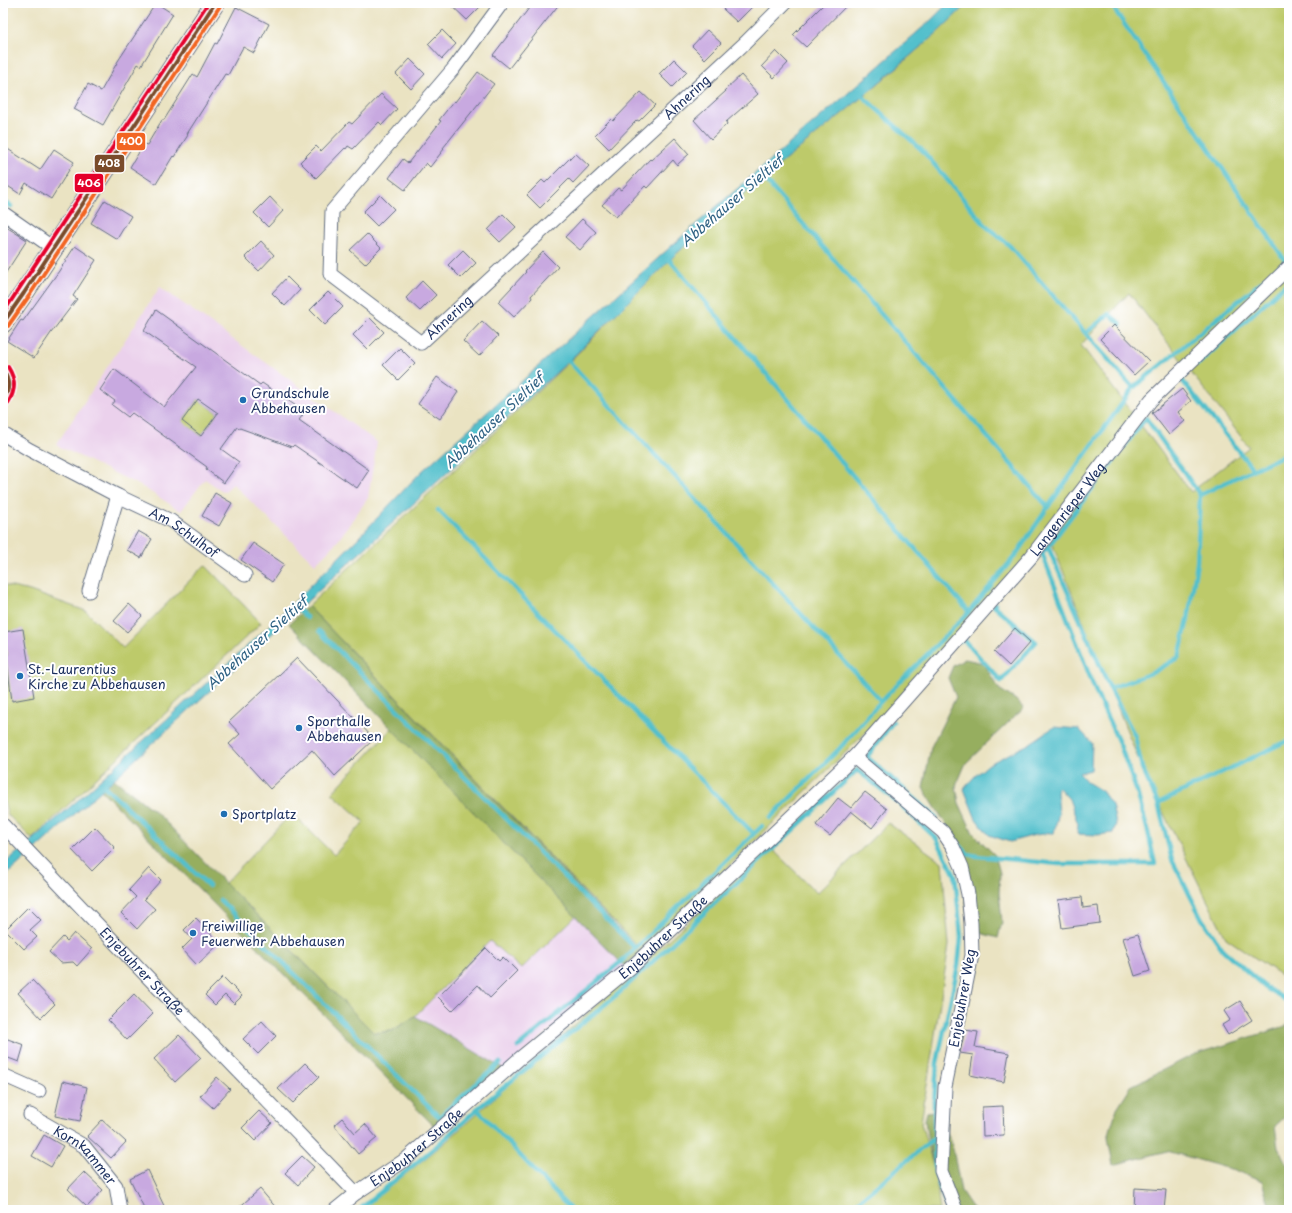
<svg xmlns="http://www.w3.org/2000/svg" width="1292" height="1213" font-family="'Playpen Sans',sans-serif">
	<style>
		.built { fill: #ebd1ec }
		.green { fill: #bdca6b; stroke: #6c7c64; fill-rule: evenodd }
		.forest { fill: #96ae5f; stroke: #586e5e }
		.water { fill: #53c0cc; stroke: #377895 }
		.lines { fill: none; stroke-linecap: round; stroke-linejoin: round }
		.stream { stroke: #53c0cc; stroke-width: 4.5 }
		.building { fill: #c8a9e0; fill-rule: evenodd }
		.minor-casing { stroke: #636e81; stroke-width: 15 }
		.secondary-casing { stroke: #636e81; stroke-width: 21 }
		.minor { stroke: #fff; stroke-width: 13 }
		.secondary { stroke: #fbe5cf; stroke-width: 19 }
		.bus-1-casing { stroke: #fff; stroke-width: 7 }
		.bus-2-casing { stroke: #fff; stroke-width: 7 }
		.bus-3-casing { stroke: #fff; stroke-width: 7 }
		.bus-1 { stroke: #7a4b2a; stroke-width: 4 }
		.bus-2 { stroke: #f26522; stroke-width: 4 }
		.bus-3 { stroke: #e4002b; stroke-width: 4 }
		.poi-dot { fill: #1f6fb2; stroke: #fff; stroke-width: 1.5 }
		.labels { text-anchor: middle; stroke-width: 4; stroke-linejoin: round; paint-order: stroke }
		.street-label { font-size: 13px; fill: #1b2f5e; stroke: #fff }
		.poi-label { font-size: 13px; fill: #1b2f5e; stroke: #fff; text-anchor: start }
		.water-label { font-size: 14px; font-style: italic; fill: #2f6284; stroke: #fff }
		.line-badge { stroke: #fff; stroke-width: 1.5 }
		.badge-label { font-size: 11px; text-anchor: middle; font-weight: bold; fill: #fff }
	</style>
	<rect width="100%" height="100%" fill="#fff"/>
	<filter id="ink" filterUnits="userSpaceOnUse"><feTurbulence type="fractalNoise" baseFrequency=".025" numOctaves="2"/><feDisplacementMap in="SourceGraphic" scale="8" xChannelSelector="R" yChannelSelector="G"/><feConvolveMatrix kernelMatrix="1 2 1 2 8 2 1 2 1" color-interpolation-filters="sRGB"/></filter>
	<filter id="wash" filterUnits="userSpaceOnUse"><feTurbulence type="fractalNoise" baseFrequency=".012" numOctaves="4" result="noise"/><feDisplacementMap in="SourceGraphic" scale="16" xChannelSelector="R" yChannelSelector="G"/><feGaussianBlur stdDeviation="0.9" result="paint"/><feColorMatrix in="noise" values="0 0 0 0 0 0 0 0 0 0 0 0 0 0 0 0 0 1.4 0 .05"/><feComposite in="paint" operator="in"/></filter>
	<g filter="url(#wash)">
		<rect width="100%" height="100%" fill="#eae3c2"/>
		<!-- built -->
		<g class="built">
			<path d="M160,287L377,442L368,498L337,542L315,564L233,484L224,492L205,479L181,511L141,486L56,445Z"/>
			<path d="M576,916L625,967L504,1069L415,1016L490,941L521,969Z"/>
		</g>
		<!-- green -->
		<g class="green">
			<path d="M968,3H1289V981L1226,938L1145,776L1051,541L894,705L642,951L308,606C396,524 484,443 571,360C606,326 639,288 675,255C769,167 876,93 968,3ZM1129,293L1249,447L1191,492L1081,345Z"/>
			<path d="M198,399L218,413L201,436L191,428L179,425Z"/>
			<path d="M205,565L261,623L32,839L8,815L3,799V585L30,591L86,611L123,648Z"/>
			<path d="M392,728L576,916L521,969L490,941L415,1016L392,1031L374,1033L225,883L292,813L334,855L364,822L332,793Z"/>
			<path d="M888,823L942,862L949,945L921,1123L935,1172L940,1210H361L448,1140L770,847L817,893Z"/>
		</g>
		<!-- forest -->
		<g class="forest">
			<path d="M308,606L641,952L625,967L289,624Z"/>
			<path d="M965,659L983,663L999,689L1016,700L1024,709L1014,717L966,763L956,786L959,803L973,833L995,855L1000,873L999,892L1002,922L998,938L976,932L967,912L960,846L923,788L931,747L956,697L948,678L953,666Z"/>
			<path d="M114,779L158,814L222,880L374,1033L392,1031L415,1016L504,1069L437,1129L101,790Z"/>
			<path d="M1289,1025V1113L1275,1126L1278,1148L1289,1168V1210H1271L1262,1182L1234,1170L1167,1151L1113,1165L1108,1137L1117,1108L1131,1086L1193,1055Z"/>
			<path d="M935,1111L940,1113L953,1149L961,1191L974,1210H947L939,1192L927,1135L925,1120L927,1112Z"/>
		</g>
		<!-- water -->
		<g class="water">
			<path d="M948,3H968L938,32L854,104L758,182L675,255L572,358L114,779L3,878V865L78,800L278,618L359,537L420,473L687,232L846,95L931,20Z"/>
			<path d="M1054,727L1079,729L1092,743L1091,770L1079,773L1087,782L1102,791L1112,805L1116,824L1113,833L1097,835L1077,834L1078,824L1069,799L1058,787L1057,793L1059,812L1054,833L1035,835L1010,842L989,835L976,819L964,789L974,777L989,764L1029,744Z"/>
		</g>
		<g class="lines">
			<!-- stream -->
			<g class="stream">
				<path d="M1110,3L1286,262"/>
				<path d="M760,174L1048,507"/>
				<path d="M3,201L11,206"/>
				<path d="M667,257L969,612"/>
				<path d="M1086,333L1109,314L1121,324"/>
				<path d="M566,358L881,701"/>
				<path d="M1198,364L1289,281"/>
				<path d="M1185,375L1181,379L1253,469"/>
				<path d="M1133,388L1289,259"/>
				<path d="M1200,495L1243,474L1289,453"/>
				<path d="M438,510L753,833"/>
				<path d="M1048,547L1110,688L1135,736L1142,768L1158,803L1172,860L1202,919L1223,950L1266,988L1289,1002"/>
				<path d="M1041,554L1048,547L1146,418L1200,495L1197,563L1188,619L1179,657L1152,673L1110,688"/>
				<path d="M297,608L307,618"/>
				<path d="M319,631L635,948"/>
				<path d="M961,641L963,639L1001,681L1036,642L994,606L995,604"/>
				<path d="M893,722L867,757L930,812L936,818"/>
				<path d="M102,784L209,886"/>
				<path d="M1158,803L1289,740"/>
				<path d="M770,818L839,749L881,701L969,612L1015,556L1048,507L1133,388L1010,246L986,226L922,150L859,93"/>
				<path d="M954,839L968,854L977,856L1058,864H1155L1148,832L1137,792L1120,745L1097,695L1042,553"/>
				<path d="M220,900L439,1117L500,1063"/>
				<path d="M518,1047L623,960L762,826"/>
				<path d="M477,1109L571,1210"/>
				<path d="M359,1210L439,1144L477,1109L618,994L857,770L895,800L936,838L955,875L961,937L958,966L937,1063L934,1103L935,1172L948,1210"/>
				<path d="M848,1210L934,1138"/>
			</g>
		</g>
		<g id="blocks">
			<!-- building -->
			<g class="building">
				<path d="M156,3L173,14L141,66L138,64L103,125L74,109L88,84L101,91L118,61Z"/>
				<path d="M449,3H484L467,20Z"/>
				<path d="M533,3H560L509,68L493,55Z"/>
				<path d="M729,3H756L737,22L723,9Z"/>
				<path d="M825,3H849L806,47L793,35Z"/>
				<path d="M236,7L269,24L254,53L243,47L228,75L225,74L187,134L188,135L174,157L173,156L156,184L130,167L144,144L147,145L162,120H164L193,74L197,77L215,43L217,44Z"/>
				<path d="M442,30L456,44L442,59L428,44Z"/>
				<path d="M707,30L721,43L705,59L692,46Z"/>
				<path d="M776,51L788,63L774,78L762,66Z"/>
				<path d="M410,59L425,74L411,89L396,74Z"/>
				<path d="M674,59L687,72L672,87L659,74Z"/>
				<path d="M478,72L494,84L443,148L444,149L430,167L426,163L405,190L389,178L403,159L408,163L441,121L439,120L454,101L455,102Z"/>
				<path d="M741,75L758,94L726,122L727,124L711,139L694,120L726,91L725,90Z"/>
				<path d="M641,92L655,105L639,121L637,120L609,149L595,135L611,119L613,121Z"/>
				<path d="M381,94L397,109L382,125L379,122L353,149L348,146L346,149L345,148L316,178L300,162L316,146L321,151L349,122L352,124Z"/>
				<path d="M675,138L689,154L677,165L673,160L647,188L645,186L616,217L602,205L618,188L621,190L650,159L651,160Z"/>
				<path d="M3,146L40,170L54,149L74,162L51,199L26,183L20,194L3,183Z"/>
				<path d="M575,153L589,166L573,183L569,179L540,208L527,195L542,180L545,183Z"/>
				<path d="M380,195L394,209L377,226L363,212Z"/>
				<path d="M270,197L283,211L268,227L254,213Z"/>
				<path d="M105,200L131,216L117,239L91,223Z"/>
				<path d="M503,214L516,227L500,242L488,230Z"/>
				<path d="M582,219L596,232L580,250L565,237Z"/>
				<path d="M3,225L27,240L3,277Z"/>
				<path d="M367,234L381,248L365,264L350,250Z"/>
				<path d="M261,241L274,255L259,271L245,257Z"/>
				<path d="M75,246L96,260L73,296L77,299L51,333L34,358L7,341L21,320L23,321L59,271Z"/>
				<path d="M463,250L476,263L461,278L448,265Z"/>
				<path d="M543,252L558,267L531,296L532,298L514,317L498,302L526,272L525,271Z"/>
				<path d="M287,277L300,290L285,306L272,293Z"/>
				<path d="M422,281L436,295L420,311L406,298Z"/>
				<path d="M328,292L343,307L325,325L310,310Z"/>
				<path d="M156,310L260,385L262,383L305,412L299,420L369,470L357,488L294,445L292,447L237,427L221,449L239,462L224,483L206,469L207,467L132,413L128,417L112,405L115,401L100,390L114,369L164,407L196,367L144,331ZM198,399L218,413L201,436L182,421Z"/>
				<path d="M370,318L384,332L367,349L353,335Z"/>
				<path d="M482,321L498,336L479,356L463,341Z"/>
				<path d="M1114,325L1149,361L1134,375L1100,339Z"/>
				<path d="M400,348L415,363L398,380L383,365Z"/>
				<path d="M437,377L458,392L440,419L418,404Z"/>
				<path d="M1182,389L1191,401L1178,412L1185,421L1169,435L1152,413Z"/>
				<path d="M215,493L232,503L219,526L202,516Z"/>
				<path d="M138,531L152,539L141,558L127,550Z"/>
				<path d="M253,543L284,564L272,582L241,560Z"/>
				<path d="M129,604L142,616L127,632L114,621Z"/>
				<path d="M1015,628L1030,642L1009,666L994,652Z"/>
				<path d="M23,629L34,697L12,701L6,655H8L4,632Z"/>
				<path d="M297,658L374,739L335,776L312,750L270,789L229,744L240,734L229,722Z"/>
				<path d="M865,792L887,809L872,828L851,811L830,836L816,825L838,798L851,808Z"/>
				<path d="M95,827L115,848L92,871L72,850Z"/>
				<path d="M149,868L161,880L144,899L155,909L137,929L121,913L136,897L129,890Z"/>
				<path d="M1082,897L1083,908L1098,906L1100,923L1062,928L1058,900Z"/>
				<path d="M28,907L41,920L30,930L37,937L24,949L5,930Z"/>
				<path d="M196,918L220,943L197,965L182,949L192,939L184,930Z"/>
				<path d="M74,933L92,949L77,966L73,962L61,963L49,952L63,937L67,941Z"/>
				<path d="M1138,934L1150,971L1135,976L1123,938Z"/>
				<path d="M486,948L499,961L503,957L517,971L490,998L478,985L452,1011L438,997Z"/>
				<path d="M223,977L242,996L234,1004L225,995L215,1005L205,995Z"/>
				<path d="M32,980L55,1004L41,1018L18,993Z"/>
				<path d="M134,994L153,1014L127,1040L108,1020Z"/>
				<path d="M1240,1001L1252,1020L1228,1035L1222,1025L1230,1020L1224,1011Z"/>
				<path d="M262,1021L276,1036L258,1054L243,1039Z"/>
				<path d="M965,1030L978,1032L975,1047L1009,1053L1004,1082L970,1075L973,1055L960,1053Z"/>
				<path d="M179,1035L201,1058L175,1082L154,1059Z"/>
				<path d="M5,1038L24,1045L19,1062L3,1056V1045Z"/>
				<path d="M305,1063L319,1077L293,1103L278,1089Z"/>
				<path d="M217,1077L230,1089L213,1108L200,1096Z"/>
				<path d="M63,1081L87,1087L80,1121L55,1116Z"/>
				<path d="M1003,1106L1004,1135L983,1136L982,1107Z"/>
				<path d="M259,1111L272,1123L255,1141L242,1128Z"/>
				<path d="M342,1118L355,1133L365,1124L377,1138L358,1154L334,1125Z"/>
				<path d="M102,1120L126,1142L111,1158L87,1136Z"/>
				<path d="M44,1135L63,1146L51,1167L32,1156Z"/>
				<path d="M302,1156L314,1167L298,1185L285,1173Z"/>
				<path d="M147,1170L166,1210H145L130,1179Z"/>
				<path d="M84,1172L103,1190L87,1207L68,1189Z"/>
				<path d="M1135,1188L1166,1190L1164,1210H1134Z"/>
				<path d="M260,1189L278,1210H236Z"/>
			</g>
		</g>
	</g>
	<g filter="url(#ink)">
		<use href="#blocks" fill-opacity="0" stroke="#636e81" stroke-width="1"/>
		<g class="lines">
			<!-- minor casing -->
			<g class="minor-casing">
				<g id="minor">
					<path id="s1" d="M502,3L454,68L332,211L330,274L421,343L745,43L785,3"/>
					<path d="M3,213L53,248"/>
					<path id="s2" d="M3,434L30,450L118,496L171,521L245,575"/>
					<path d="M89,591L118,496"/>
					<path d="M854,757L943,832L953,847L962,867L968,894L971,923L972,955L945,1087L941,1171L956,1210"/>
					<path id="s3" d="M3,825L139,968L356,1193"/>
					<path d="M3,1075L39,1091"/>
					<path id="s4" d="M30,1115L84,1146L116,1186L120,1210"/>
					<path id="s5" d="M335,1210L356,1193L405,1160L519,1059L635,964L773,834L854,757L1031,557L1151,400L1289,267"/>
				</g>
			</g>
			<!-- secondary casing -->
			<g class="secondary-casing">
				<path id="secondary" d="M3,323L24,293L215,3"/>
			</g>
			<!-- minor -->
			<use href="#minor" class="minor"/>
			<!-- secondary -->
			<use href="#secondary" class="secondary"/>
			<!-- bus-1 casing -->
			<g class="bus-1-casing">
				<g id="bus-1">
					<path d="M3,323L24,293L215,3"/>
					<path d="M3,370C10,381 10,389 3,400"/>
				</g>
			</g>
			<!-- bus-2 casing -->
			<g class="bus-2-casing">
				<path id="bus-2" d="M8,326L29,296L220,6"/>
			</g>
			<!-- bus-3 casing -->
			<g class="bus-3-casing">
				<g id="bus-3">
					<path d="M3,313L208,3"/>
					<path d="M8,367C16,380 16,390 8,403"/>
				</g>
			</g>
			<!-- bus-1 -->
			<use href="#bus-1" class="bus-1"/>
			<!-- bus-2 -->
			<use href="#bus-2" class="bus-2"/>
			<!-- bus-3 -->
			<use href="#bus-3" class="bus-3"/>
		</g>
	</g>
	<!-- markers -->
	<g class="poi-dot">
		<circle cx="243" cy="400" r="4"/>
		<circle cx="20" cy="676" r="4"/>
		<circle cx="299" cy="728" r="4"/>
		<circle cx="224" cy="814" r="4"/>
		<circle cx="193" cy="933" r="4"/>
	</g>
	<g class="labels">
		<!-- street labels -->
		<g class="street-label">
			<text dy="5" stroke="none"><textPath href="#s1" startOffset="808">Ahnering</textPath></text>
			<text dy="5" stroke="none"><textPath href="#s1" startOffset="484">Ahnering</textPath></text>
			<text dy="5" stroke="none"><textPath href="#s5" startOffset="1017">Langenrieper Weg</textPath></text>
			<text dy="5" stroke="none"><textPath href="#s2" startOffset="206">Am Schulhof</textPath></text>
			<text dy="5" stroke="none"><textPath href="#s5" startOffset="427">Enjebuhrer Straße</textPath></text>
			<text dy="5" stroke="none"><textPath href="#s3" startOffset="202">Enjebuhrer Straße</textPath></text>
			<text transform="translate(962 998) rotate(-80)" y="5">Enjebuhrer Weg</text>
			<text dy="5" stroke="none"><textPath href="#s5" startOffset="103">Enjebuhrer Straße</textPath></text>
			<text dy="5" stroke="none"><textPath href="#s4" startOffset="69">Kornkammer</textPath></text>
		</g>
		<!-- poi labels -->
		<g class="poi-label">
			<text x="251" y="398">Grundschule<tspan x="251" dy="15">Abbehausen</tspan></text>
			<text x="28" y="674">St.-Laurentius<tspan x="28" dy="15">Kirche zu Abbehausen</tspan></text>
			<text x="307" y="726">Sporthalle<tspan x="307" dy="15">Abbehausen</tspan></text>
			<text x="232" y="819">Sportplatz</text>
			<text x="201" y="931">Freiwillige<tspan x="201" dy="15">Feuerwehr Abbehausen</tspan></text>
		</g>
		<!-- water labels -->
		<g class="water-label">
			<text transform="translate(732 201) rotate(-41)" y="5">Abbehauser Sieltief</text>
			<text transform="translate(494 421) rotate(-43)" y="5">Abbehauser Sieltief</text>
			<text transform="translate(257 643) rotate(-42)" y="5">Abbehauser Sieltief</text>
		</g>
	</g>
	<g class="line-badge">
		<rect x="116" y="132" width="30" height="19" rx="4" fill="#f26522"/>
		<rect x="94" y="154" width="31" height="19" rx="4" fill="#7a4b2a"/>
		<rect x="74" y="173" width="30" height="20" rx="4" fill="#e4002b"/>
	</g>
	<g class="badge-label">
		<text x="131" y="145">400</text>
		<text x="109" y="167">408</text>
		<text x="89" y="187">406</text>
	</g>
	<!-- margin -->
	<rect width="1292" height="1213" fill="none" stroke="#fff" stroke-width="16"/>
</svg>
